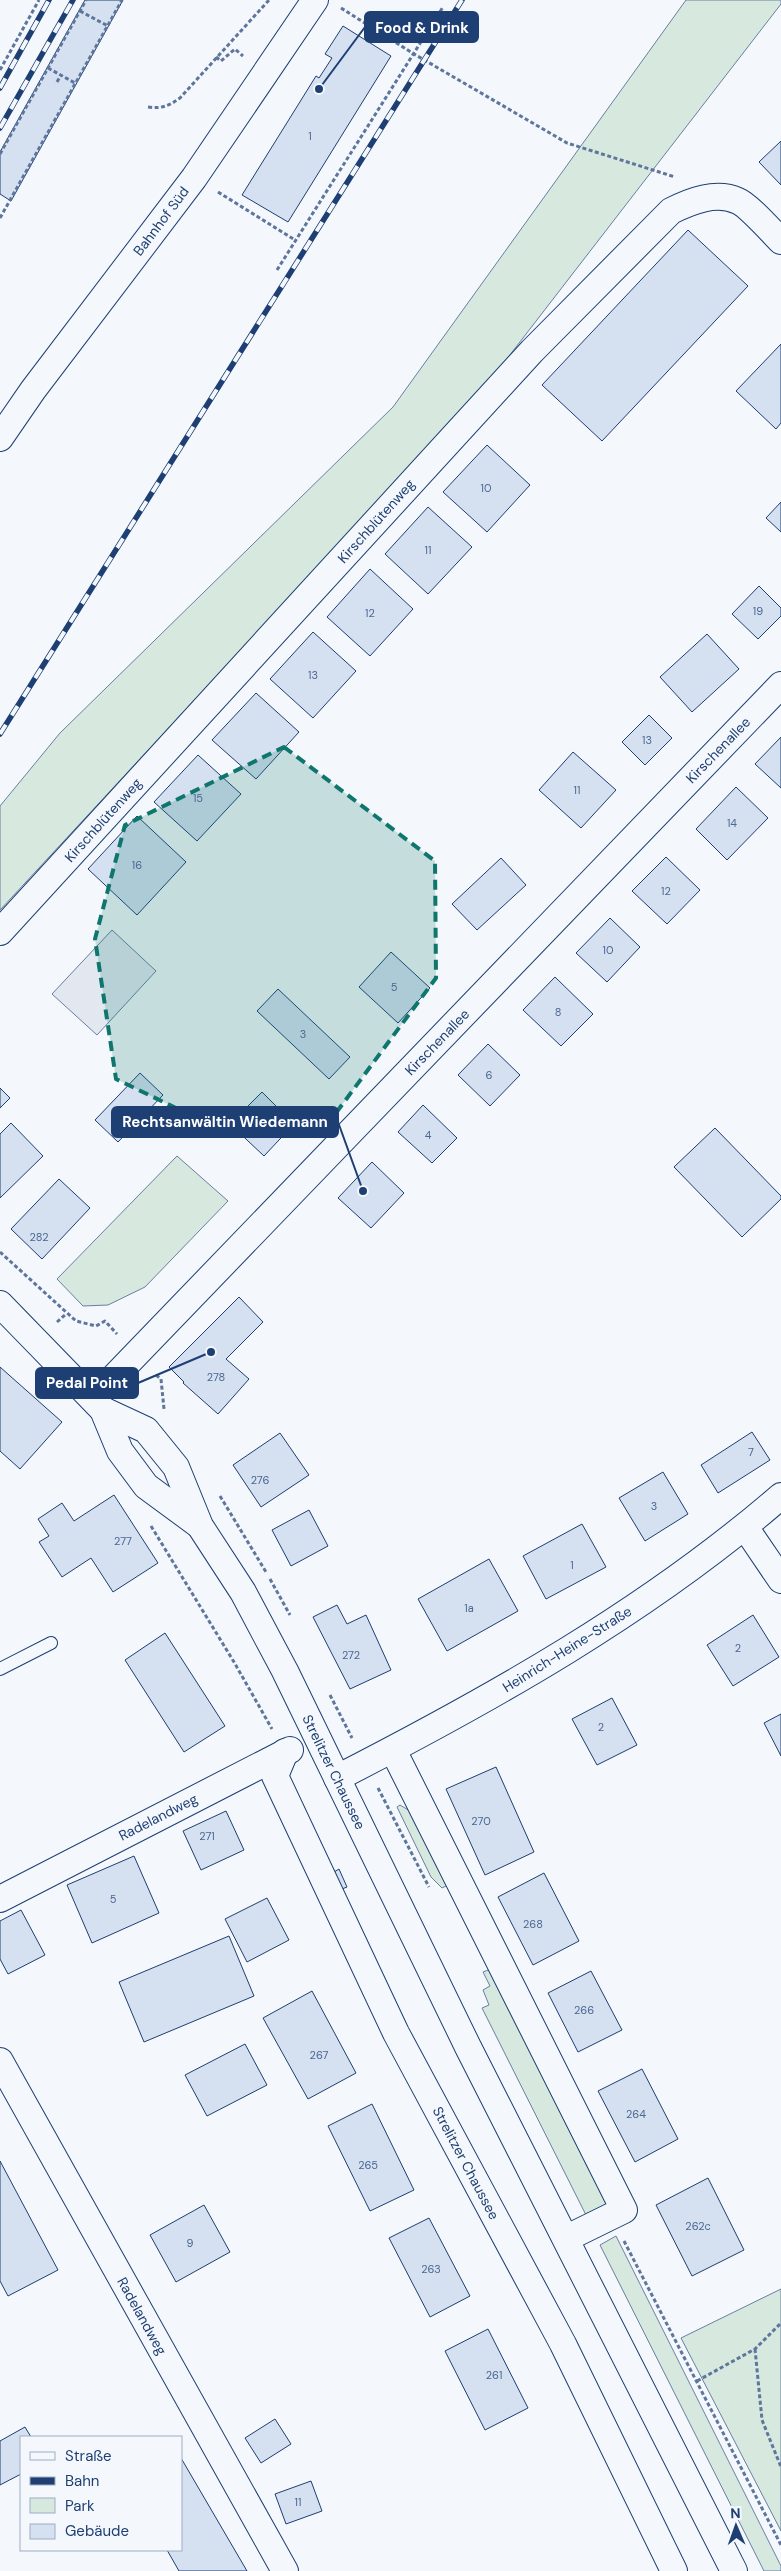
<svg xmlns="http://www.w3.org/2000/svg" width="781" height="2571" font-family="'DM Sans',sans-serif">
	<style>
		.green { fill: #d7e8df; stroke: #687fa3 }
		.parking { fill: #e3e8f0; stroke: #687fa3 }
		.building { fill: #d5e0f0; stroke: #1d3f73 }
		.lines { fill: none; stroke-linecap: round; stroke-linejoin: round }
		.service-casing { stroke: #1d3f73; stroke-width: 14 }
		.minor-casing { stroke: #1d3f73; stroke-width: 28 }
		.path { stroke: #5e769c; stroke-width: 3; stroke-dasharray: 4 2.5; stroke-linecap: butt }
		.service { stroke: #f4f7fb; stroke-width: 12 }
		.minor { stroke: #f4f7fb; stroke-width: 26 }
		.rail-casing { stroke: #1d3f73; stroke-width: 5.5 }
		.rail { stroke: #f4f7fb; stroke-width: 4; stroke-dasharray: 11; stroke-linecap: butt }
		.marked { fill: #0f766e; fill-opacity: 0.2; stroke: #0f766e; stroke-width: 4; stroke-dasharray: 10 6; stroke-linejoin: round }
		.labels { text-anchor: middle; stroke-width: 4; stroke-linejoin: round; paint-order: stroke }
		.number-label { font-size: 11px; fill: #4b6792 }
		.street-label { font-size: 14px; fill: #1d3f73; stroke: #f4f7fb }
		.leader { fill: none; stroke: #1d3f73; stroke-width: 2 }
		.callout-dot { fill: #1d3f73; stroke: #f4f7fb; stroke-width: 2 }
		.callout { fill: #1d3f73; stroke: #1d3f73; stroke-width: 2 }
		.callout-label { font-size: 15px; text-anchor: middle; font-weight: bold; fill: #fff }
	</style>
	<rect width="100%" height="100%" fill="#f4f7fb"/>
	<!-- green -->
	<g class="green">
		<path d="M686,0H781V4L489,382L0,910V806L60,733L393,407Z"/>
		<path d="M177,1156L228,1201L145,1287L108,1305L83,1306L57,1279Z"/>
		<path d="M400,1805L410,1811L448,1885L442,1888L431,1877L397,1807Z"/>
		<path d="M491,1969L610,2210L589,2221L482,2008L489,2005L483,1990L490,1986L483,1972Z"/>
		<path d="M616,2236L781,2566V2571H764L600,2245Z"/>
		<path d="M781,2289V2531L681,2338Z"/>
	</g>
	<!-- parking -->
	<path class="parking" d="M112,930L156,971L97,1035L52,994Z"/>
	<!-- building -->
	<g class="building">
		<path d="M85,0H123L11,201L0,194V152Z"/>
		<path d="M343,26L391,56L288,222L242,195L316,76L319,78L332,58L325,54Z"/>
		<path d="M781,141V185L759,162Z"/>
		<path d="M688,230L748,286L602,441L542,385Z"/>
		<path d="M781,344V423L776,429L736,391Z"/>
		<path d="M487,445L530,485L487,532L443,492Z"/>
		<path d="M781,502V532L766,518Z"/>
		<path d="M428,507L472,547L428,594L385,554Z"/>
		<path d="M370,569L413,609L370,656L327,617Z"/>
		<path d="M759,586L781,608V616L758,639L732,614Z"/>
		<path d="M313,632L356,671L313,718L270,679Z"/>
		<path d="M707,634L739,669L692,712L660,677Z"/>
		<path d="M256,693L299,732L256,779L212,740Z"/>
		<path d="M649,715L672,738L645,765L622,742Z"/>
		<path d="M781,737V788L755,764Z"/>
		<path d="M573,752L616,790L581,828L539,790Z"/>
		<path d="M198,755L241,794L197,841L154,802Z"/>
		<path d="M736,787L768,818L727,860L696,829Z"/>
		<path d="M137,816L186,862L137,915L88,869Z"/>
		<path d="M666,857L700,890L667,924L632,891Z"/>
		<path d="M501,858L526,885L477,930L452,904Z"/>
		<path d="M610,918L640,947L607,982L576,953Z"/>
		<path d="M391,952L430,988L398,1023L359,987Z"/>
		<path d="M555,977L593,1014L561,1046L523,1010Z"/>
		<path d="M278,989L350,1057L329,1079L257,1011Z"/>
		<path d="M488,1044L520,1075L490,1106L458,1075Z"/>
		<path d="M140,1073L163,1095L118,1142L95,1120Z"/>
		<path d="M0,1088L10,1098L0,1108Z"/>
		<path d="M262,1092L294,1124L264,1156L230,1124Z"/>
		<path d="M423,1105L457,1138L432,1163L398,1132Z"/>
		<path d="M11,1123L43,1156L0,1198V1134Z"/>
		<path d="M715,1128L781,1196V1199L742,1237L674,1167Z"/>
		<path d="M372,1162L404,1193L371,1228L338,1198Z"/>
		<path d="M59,1179L90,1208L42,1259L11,1229Z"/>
		<path d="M239,1297L263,1322L226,1359L249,1379L218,1414L183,1383L184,1382L169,1367Z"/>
		<path d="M0,1367L62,1422L20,1469L0,1451Z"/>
		<path d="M752,1432L770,1460L718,1493L701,1465Z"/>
		<path d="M280,1433L309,1475L261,1507L233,1465Z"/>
		<path d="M663,1472L688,1514L645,1541L619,1498Z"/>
		<path d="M114,1495L158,1563L113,1592L91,1558L62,1577L39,1542L49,1536L38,1519L62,1503L74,1521Z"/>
		<path d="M309,1510L328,1546L291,1566L272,1530Z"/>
		<path d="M582,1524L606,1567L546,1599L523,1556Z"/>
		<path d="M489,1559L518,1611L447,1651L418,1599Z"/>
		<path d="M337,1605L347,1624L366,1615L391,1670L350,1689L313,1617Z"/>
		<path d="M753,1615L779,1657L733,1686L707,1645Z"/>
		<path d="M165,1633L225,1726L184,1752L125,1660Z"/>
		<path d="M612,1698L637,1745L597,1765L572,1719Z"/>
		<path d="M781,1714V1756L764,1723Z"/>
		<path d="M496,1767L534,1852L485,1875L446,1789Z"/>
		<path d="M226,1811L244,1850L201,1870L183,1831Z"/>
		<path d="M134,1856L159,1913L92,1943L67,1885Z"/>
		<path d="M339,1869L347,1887L342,1889L334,1872Z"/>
		<path d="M544,1873L579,1941L533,1965L498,1897Z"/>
		<path d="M267,1898L289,1940L247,1962L225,1919Z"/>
		<path d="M21,1910L45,1955L8,1974L0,1959V1921Z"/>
		<path d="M229,1936L254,1996L144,2042L119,1982Z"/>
		<path d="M591,1971L622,2030L578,2052L548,1993Z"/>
		<path d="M312,1991L356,2073L308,2099L263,2018Z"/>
		<path d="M245,2044L267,2085L207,2116L185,2075Z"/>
		<path d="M642,2069L678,2139L635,2162L598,2091Z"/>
		<path d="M372,2104L414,2190L370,2211L328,2126Z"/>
		<path d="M0,2161L58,2270L8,2296L0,2281Z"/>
		<path d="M708,2178L744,2250L692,2276L656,2205Z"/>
		<path d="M204,2205L230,2252L176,2282L150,2235Z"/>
		<path d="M429,2218L470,2296L430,2317L389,2238Z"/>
		<path d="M488,2329L528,2408L485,2430L445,2351Z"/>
		<path d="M275,2419L291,2444L261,2463L245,2438Z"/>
		<path d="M25,2427L31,2437H21V2474L0,2485V2441Z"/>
		<path d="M181,2458L247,2571H179L167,2550H181Z"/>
		<path d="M311,2481L322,2511L286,2524L275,2494Z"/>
	</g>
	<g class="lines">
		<!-- service casing -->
		<g class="service-casing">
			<path id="service" d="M0,1669L51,1643"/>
		</g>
		<!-- minor casing -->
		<g class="minor-casing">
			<g id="minor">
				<path d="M0,438L33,390L194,178L315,0"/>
				<path d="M0,932L532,351L671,211C691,201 716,191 738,201C748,205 772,232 781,241"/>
				<path d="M0,1304L103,1410L120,1451L146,1486L199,1525"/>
				<path d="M93,1399L781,685"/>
				<path d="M103,1410L146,1430L176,1467L200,1526L243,1592L285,1671L468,2047L734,2571"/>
				<path d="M745,1527L781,1580"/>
				<path d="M393,1750L624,2210L567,2238"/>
				<path d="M285,1752L275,1776L396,2033L563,2344L674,2571"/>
				<path d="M337,1778C493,1698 648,1611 781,1496"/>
				<path d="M0,1899L290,1750"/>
				<path d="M0,2061L285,2571"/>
			</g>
		</g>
		<!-- path -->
		<g class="path">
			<path d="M341,8L414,54L567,143L675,177"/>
			<path d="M80,11L108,26"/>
			<path d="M216,57L221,61L235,49L243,56"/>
			<path d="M48,68L75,83"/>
			<path d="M0,70L39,0"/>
			<path d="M57,82L61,75"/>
			<path d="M148,107C161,109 169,106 180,98L269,0"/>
			<path d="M0,154L86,0"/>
			<path d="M218,192L295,240"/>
			<path d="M0,218L122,0"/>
			<path d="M277,270L443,7"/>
			<path d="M0,1252L76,1321L96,1326L105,1321L117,1334"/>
			<path d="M57,1322L66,1314"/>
			<path d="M156,1375L161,1379L164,1409"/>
			<path d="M220,1496L266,1572"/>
			<path d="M151,1526L234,1662L272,1729"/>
			<path d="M270,1579L290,1615"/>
			<path d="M330,1695L352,1738"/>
			<path d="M378,1788L429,1887"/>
			<path d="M624,2241L781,2545"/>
			<path d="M755,2349L762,2420L781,2467"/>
			<path d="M697,2381L755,2349L781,2323"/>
		</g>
		<!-- service -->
		<use href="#service" class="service"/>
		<!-- minor -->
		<use href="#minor" class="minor"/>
		<!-- rail casing -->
		<g class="rail-casing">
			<g id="rail">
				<path d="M0,88L49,0"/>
				<path d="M0,128L73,0"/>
				<path d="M0,734L462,0"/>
			</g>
		</g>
		<!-- rail -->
		<use href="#rail" class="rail"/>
	</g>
	<!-- marked area -->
	<path class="marked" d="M284,747L435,861L436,978L333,1117L215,1127L116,1079L95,939L125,825Z"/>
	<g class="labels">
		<!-- number labels -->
		<g class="number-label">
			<text x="310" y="140">1</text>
			<text x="486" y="492">10</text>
			<text x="428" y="554">11</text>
			<text x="758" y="615">19</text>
			<text x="370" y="617">12</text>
			<text x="313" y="679">13</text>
			<text x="647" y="744">13</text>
			<text x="577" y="794">11</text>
			<text x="198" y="802">15</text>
			<text x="732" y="827">14</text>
			<text x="137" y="869">16</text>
			<text x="666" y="895">12</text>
			<text x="608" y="954">10</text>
			<text x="394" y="991">5</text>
			<text x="558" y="1016">8</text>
			<text x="303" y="1038">3</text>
			<text x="489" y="1079">6</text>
			<text x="428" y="1139">4</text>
			<text x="39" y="1241">282</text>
			<text x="216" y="1381">278</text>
			<text x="751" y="1456">7</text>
			<text x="260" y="1484">276</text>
			<text x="654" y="1510">3</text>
			<text x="123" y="1545">277</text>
			<text x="572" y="1569">1</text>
			<text x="469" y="1612">1a</text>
			<text x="738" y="1652">2</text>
			<text x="351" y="1659">272</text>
			<text x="601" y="1731">2</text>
			<text x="481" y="1825">270</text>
			<text x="207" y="1840">271</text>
			<text x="113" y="1903">5</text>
			<text x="533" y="1928">268</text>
			<text x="584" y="2014">266</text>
			<text x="319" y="2059">267</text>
			<text x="636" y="2118">264</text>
			<text x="368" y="2169">265</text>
			<text x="698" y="2230">262c</text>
			<text x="190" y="2247">9</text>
			<text x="431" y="2273">263</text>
			<text x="494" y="2379">261</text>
			<text x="298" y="2506">11</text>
		</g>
		<!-- street labels -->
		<g class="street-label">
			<text transform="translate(161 221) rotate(-53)" y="5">Bahnhof Süd</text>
			<text transform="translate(376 521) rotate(-48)" y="5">Kirschblütenweg</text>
			<text transform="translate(718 750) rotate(-46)" y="5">Kirschenallee</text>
			<text transform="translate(103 820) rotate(-48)" y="5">Kirschblütenweg</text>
			<text transform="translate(437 1042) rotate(-46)" y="5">Kirschenallee</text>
			<text transform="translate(567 1649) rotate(-32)" y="5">Heinrich-Heine-Straße</text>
			<text transform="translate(334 1772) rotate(64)" y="5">Strelitzer Chaussee</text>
			<text transform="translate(158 1817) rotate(-27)" y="5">Radelandweg</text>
			<text transform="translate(466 2163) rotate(62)" y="5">Strelitzer Chaussee</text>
			<text transform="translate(142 2316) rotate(61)" y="5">Radelandweg</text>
		</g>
	</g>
	<!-- callouts -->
	<path class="leader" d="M319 89L365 27M363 1191L338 1122M211 1352L138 1383"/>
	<g class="callout-dot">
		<circle cx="319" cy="89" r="5"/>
		<circle cx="363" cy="1191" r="5"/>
		<circle cx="211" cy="1352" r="5"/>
	</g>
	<g class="callout">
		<rect x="365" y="12" width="113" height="30" rx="5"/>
		<rect x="112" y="1107" width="226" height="30" rx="5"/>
		<rect x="36" y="1368" width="102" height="30" rx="5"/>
	</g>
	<g class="callout-label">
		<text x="422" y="33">Food &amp; Drink</text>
		<text x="225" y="1127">Rechtsanwältin Wiedemann</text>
		<text x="87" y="1388">Pedal Point</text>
	</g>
	<!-- legend -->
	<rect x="20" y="2436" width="162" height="115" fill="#f4f7fb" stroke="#9eadc5"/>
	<rect x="30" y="2452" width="25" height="8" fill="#f4f7fb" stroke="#9eadc5"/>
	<text x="65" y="2461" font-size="15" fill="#1d3f73">Straße</text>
	<rect x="30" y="2477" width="25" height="8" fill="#1d3f73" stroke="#9eadc5"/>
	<text x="65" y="2486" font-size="15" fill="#1d3f73">Bahn</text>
	<rect x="30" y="2498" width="25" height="15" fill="#d7e8df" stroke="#9eadc5"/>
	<text x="65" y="2511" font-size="15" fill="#1d3f73">Park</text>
	<rect x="30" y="2524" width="25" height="15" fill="#d5e0f0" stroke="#9eadc5"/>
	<text x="65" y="2536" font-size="15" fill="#1d3f73">Gebäude</text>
	<!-- north arrow -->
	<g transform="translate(736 2526) rotate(358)" stroke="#f4f7fb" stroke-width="4" paint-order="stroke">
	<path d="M0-4L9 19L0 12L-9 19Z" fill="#1d3f73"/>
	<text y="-8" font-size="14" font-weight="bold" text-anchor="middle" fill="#1d3f73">N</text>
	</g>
</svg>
